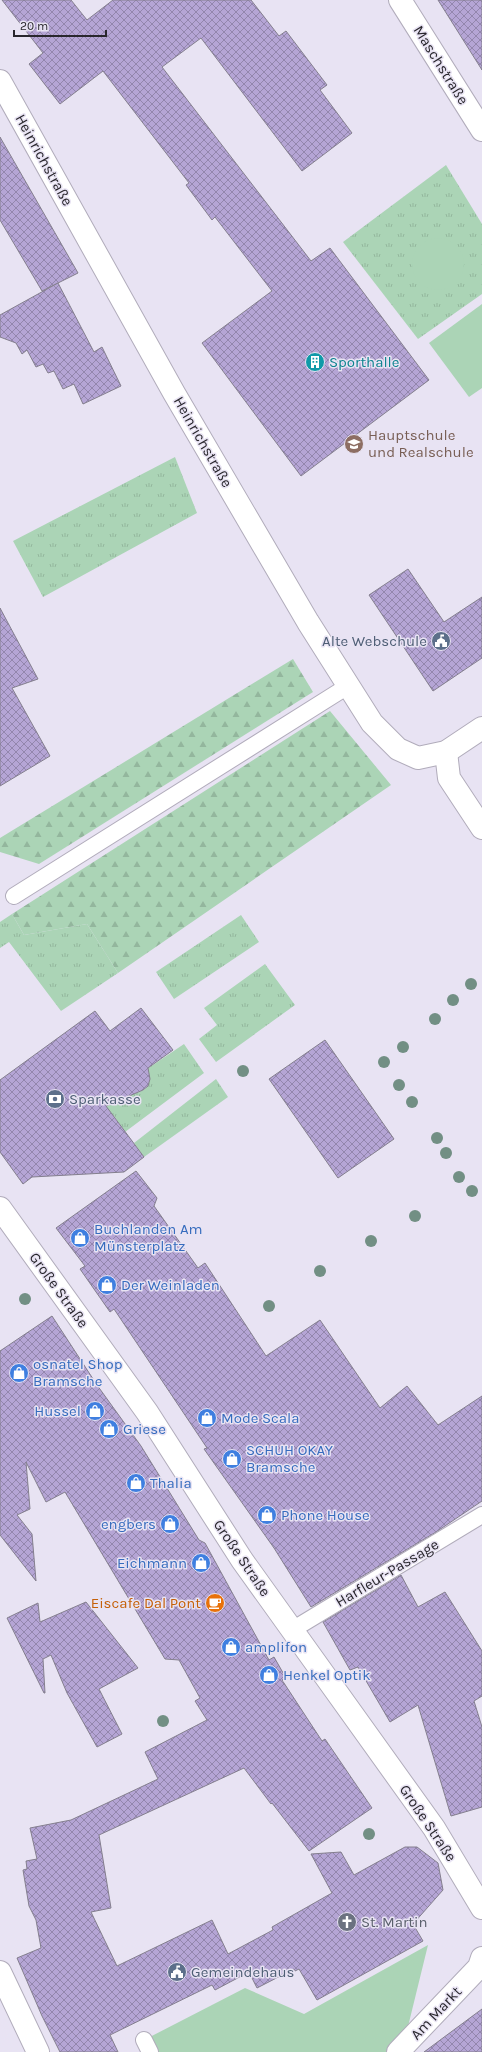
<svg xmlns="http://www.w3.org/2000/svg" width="482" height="2052" font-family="Karla,sans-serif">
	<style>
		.grass { fill: url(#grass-tufts) }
		.forest { fill: url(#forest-firs) }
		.park { fill: #abd4b6 }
		.building { fill: url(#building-cross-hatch); stroke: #847f8e }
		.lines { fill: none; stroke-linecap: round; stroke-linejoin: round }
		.lane-casing { stroke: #b1acbb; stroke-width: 18 }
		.street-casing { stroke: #b1acbb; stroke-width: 24 }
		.secondary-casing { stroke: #b1acbb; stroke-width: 24 }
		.lane { stroke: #fff; stroke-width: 16 }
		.street { stroke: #fff; stroke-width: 22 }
		.secondary { stroke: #fff; stroke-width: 22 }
		.tree { fill: #728f84 }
		.labels { text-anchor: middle; stroke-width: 3; stroke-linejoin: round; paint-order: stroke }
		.street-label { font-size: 15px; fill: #29272d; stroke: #e8e3f3 }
		.culture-label { font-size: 15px; fill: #0d838f; stroke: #e8e3f3; text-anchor: start }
		.education-label { font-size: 15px; fill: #785e54; stroke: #e8e3f3; text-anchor: start }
		.service-label { font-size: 15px; fill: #4e5e75; stroke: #e8e3f3; text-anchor: start }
		.shop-label { font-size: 15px; fill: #366cbe; stroke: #e8e3f3; text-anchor: start }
		.food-label { font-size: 15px; fill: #c56008; stroke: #e8e3f3; text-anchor: end }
		.worship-label { font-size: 15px; fill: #5b616d; stroke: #e8e3f3; text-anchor: start }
	</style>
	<defs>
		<pattern id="grass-tufts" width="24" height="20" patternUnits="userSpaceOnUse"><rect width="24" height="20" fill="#abd4b6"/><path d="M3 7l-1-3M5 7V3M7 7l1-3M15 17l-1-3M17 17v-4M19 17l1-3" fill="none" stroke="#93b69d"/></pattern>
		<pattern id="forest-firs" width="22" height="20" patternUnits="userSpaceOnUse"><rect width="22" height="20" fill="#abd4b6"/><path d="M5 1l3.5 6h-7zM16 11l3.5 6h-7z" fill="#93b69d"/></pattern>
		<pattern id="building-cross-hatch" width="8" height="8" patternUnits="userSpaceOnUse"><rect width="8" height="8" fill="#b5a5d5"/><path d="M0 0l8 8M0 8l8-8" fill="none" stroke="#9386ad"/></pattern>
	</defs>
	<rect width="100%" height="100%" fill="#e8e3f3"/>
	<!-- grass -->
	<g class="grass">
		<path d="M446,165L482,224V294L418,339L343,242Z"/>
		<path d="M175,457L197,513L43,597L13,541Z"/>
		<path d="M12,914L24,935L87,924L118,973L61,1011L9,942L0,948V922Z"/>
		<path d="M241,915L259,942L174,999L156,972Z"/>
		<path d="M265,964L295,1005L216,1062L199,1039L217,1025L204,1008Z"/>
		<path d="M184,1044L204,1073L125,1132L114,1116L109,1119L100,1106C109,1102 120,1094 129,1092C133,1091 136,1093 139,1092C150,1089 152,1078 147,1069Z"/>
		<path d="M216,1079L228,1097L144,1157L134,1143Z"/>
	</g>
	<!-- forest -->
	<g class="forest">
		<path d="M293,659L313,692L39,864L0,852V838Z"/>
		<path d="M330,711L391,785L118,973L87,924L24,935L12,914Z"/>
	</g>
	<!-- park -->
	<g class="park">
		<circle cx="438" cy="264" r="26"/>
		<path d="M482,304V388L469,397L429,343Z"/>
		<path d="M428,1945L403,2047L398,2052H150L144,2040L245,1988L304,2014Z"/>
	</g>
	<!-- building -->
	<g class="building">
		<path d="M2,0H71L87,20L113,0H251L279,36L286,31L327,85L320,90L352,133L302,171L201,38L162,67L311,261L330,248L429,380L301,476L202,343L272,291L215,217L212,220L186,185L189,183L103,71L60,104L29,64L43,53Z"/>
		<path d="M438,0H482V70Z"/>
		<path d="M0,137L78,273L42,291L0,220Z"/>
		<path d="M58,283L94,352L102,347L121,386L83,404L74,384L63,389L54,371L48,373L43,364L36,367L27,350L22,354L16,343L0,337V315Z"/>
		<path d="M408,569L444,622L482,597V658L433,691L369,595Z"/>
		<path d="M0,608L38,679L12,688L50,756L0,786Z"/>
		<path d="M141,1008L173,1050L148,1068L150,1079L148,1086L143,1090L106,1106L144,1157L124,1172L32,1177L23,1184L0,1152V1080L95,1011L110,1031Z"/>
		<path d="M325,1040L394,1139L338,1178L269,1079Z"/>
		<path d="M136,1171L157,1198L154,1206L198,1268L205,1263L266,1356L320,1320L380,1408L407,1386L438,1425L482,1396V1501L436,1532L311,1607L274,1548L204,1449L207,1448L114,1309L110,1312L80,1269L85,1266L56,1228Z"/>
		<path d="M52,1316L97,1385L141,1446L199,1540L205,1543L269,1660L274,1657L286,1678L282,1680L322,1741L325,1739L372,1808L309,1851L272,1803L271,1804L244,1768L99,1835L111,1908L91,1912L117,1966L212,1920L228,1954L273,1930L272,1927L332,1893L311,1854L341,1852L354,1875L405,1847H417L438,1863L443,1890L413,1924L423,1941L317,2000L299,1969L295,1971L294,1969L257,1988L249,1972L215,1990L212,1985L110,2035L118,2052H60L42,2016L17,1958L41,1948L36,1920L29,1906L23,1870L27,1869L26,1861L37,1859L30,1828L71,1820L158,1779L145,1752L207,1720L195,1701L200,1698L179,1660L165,1659L65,1492L46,1502L26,1462L30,1509L17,1515L32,1534L36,1581L0,1535V1351Z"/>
		<path d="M401,1575L418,1607L445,1592L482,1651V1696L474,1701L482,1727V1807L451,1816L418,1705L390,1722L358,1667L350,1670L323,1622Z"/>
		<path d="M86,1602L138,1668L99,1689L122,1734L97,1747L67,1693L51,1655L43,1659L45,1693H44L7,1618L38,1603L40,1622Z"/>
		<path d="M482,2009V2052H424Z"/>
	</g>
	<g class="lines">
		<!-- lane casing -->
		<g class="lane-casing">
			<g id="lane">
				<path d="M14,896L348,686"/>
				<path d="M292,1630L482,1515"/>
				<path d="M144,2040L150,2052"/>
			</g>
		</g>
		<!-- street casing -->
		<g class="street-casing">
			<g id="street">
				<path d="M0,81L174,393L308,622L372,723L398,749L418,758L446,752L482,728"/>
				<path d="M446,752L449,778L482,828"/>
				<path d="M0,1208L147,1412L242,1560L434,1828L482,1908"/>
				<path d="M0,1972L38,2052"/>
				<path d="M398,2052L479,1967L482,1958"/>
			</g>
		</g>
		<!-- secondary casing -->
		<g class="secondary-casing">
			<path id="secondary" d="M400,0L482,130"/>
		</g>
		<!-- lane -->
		<use href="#lane" class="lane"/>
		<!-- street -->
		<use href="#street" class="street"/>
		<!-- secondary -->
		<use href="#secondary" class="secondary"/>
	</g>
	<!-- trees -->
	<g class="tree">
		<circle cx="471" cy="984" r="6"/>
		<circle cx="453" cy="1000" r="6"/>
		<circle cx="435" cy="1019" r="6"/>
		<circle cx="403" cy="1047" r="6"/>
		<circle cx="384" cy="1062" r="6"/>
		<circle cx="243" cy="1071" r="6"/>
		<circle cx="399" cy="1085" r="6"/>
		<circle cx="412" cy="1102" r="6"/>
		<circle cx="437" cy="1138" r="6"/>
		<circle cx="446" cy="1153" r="6"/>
		<circle cx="459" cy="1177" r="6"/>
		<circle cx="472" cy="1191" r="6"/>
		<circle cx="415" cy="1216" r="6"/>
		<circle cx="371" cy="1241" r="6"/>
		<circle cx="320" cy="1271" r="6"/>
		<circle cx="25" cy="1299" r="6"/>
		<circle cx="269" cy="1306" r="6"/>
		<circle cx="163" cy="1721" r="6"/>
		<circle cx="369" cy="1834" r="6"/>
	</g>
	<!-- icons -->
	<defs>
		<g id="building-disc" transform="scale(1)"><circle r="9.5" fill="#0f9aa8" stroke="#e8e3f3"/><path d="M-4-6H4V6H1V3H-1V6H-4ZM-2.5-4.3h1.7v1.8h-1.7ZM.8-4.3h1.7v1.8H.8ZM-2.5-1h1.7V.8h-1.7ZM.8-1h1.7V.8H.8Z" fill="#fff"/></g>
		<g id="school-disc" transform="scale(1)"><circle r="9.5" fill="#8d6e63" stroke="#e8e3f3"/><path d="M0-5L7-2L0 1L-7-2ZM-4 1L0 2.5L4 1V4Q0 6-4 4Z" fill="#fff"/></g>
		<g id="civic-disc" transform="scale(1)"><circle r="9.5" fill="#5c6f8a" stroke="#e8e3f3"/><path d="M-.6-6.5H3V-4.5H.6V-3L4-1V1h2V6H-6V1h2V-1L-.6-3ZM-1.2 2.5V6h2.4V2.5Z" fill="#fff"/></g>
		<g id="bank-disc" transform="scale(1)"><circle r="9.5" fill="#5c6f8a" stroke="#e8e3f3"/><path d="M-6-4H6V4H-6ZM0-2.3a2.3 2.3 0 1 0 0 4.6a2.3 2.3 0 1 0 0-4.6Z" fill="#fff"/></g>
		<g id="shop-disc" transform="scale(1)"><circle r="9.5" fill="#3f7fe0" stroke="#e8e3f3"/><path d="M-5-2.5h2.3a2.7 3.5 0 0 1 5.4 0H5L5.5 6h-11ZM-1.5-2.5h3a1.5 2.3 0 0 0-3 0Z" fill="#fff"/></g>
		<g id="cafe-disc" transform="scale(1)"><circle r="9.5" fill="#e8710a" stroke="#e8e3f3"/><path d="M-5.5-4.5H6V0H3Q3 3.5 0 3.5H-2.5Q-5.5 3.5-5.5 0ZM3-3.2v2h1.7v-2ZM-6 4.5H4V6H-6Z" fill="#fff"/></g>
		<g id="church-disc" transform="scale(1)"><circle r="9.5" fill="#6b7280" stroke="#e8e3f3"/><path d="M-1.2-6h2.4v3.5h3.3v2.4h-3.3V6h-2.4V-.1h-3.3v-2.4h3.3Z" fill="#fff"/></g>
	</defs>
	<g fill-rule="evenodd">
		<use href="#building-disc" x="315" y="362"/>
		<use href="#school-disc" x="354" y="444"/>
		<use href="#civic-disc" x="441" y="641"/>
		<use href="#bank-disc" x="55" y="1099"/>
		<use href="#shop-disc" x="80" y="1238"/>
		<use href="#shop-disc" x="107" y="1285"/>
		<use href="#shop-disc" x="19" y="1373"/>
		<use href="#shop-disc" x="95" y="1411"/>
		<use href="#shop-disc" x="207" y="1418"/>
		<use href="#shop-disc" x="109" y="1429"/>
		<use href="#shop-disc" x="232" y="1459"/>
		<use href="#shop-disc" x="136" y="1483"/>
		<use href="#shop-disc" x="267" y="1515"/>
		<use href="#shop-disc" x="170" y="1524"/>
		<use href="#shop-disc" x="201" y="1563"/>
		<use href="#cafe-disc" x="215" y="1603"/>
		<use href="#shop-disc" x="231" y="1647"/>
		<use href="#shop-disc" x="269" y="1675"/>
		<use href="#church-disc" x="347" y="1922"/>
		<use href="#civic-disc" x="177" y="1972"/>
	</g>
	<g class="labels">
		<!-- street labels -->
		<g class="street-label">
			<text transform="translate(441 65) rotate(58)" y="5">Maschstraße</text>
			<text transform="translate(44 160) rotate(61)" y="5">Heinrichstraße</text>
			<text transform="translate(203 442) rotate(60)" y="5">Heinrichstraße</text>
			<text transform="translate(59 1290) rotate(54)" y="5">Große Straße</text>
			<text transform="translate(242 1558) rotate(56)" y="5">Große Straße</text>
			<text transform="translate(387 1573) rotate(-31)" y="5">Harfleur-Passage</text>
			<text transform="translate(428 1823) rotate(56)" y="5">Große Straße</text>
			<text transform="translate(436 2013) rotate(-47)" y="5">Am Markt</text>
		</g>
		<!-- culture labels -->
		<g class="culture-label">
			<text x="329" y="367">Sporthalle</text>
		</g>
		<!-- education labels -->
		<g class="education-label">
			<text x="368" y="440">Hauptschule<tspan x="368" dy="17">und Realschule</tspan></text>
		</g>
		<!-- service labels -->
		<g class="service-label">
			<text x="427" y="646" text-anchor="end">Alte Webschule</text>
			<text x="69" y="1104">Sparkasse</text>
			<text x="191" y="1977">Gemeindehaus</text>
		</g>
		<!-- shop labels -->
		<g class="shop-label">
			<text x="94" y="1234">Buchlanden Am<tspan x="94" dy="17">Münsterplatz</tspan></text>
			<text x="121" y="1290">Der Weinladen</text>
			<text x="33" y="1369">osnatel Shop<tspan x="33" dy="17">Bramsche</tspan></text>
			<text x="81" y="1416" text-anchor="end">Hussel</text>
			<text x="221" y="1423">Mode Scala</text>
			<text x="123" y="1434">Griese</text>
			<text x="246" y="1455">SCHUH OKAY<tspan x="246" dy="17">Bramsche</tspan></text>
			<text x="150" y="1488">Thalia</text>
			<text x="281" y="1520">Phone House</text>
			<text x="156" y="1529" text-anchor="end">engbers</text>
			<text x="187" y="1568" text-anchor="end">Eichmann</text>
			<text x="245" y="1652">amplifon</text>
			<text x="283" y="1680">Henkel Optik</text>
		</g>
		<!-- food labels -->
		<g class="food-label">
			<text x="201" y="1608">Eiscafe Dal Pont</text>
		</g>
		<!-- worship labels -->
		<g class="worship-label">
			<text x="361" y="1927">St. Martin</text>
		</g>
	</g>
	<!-- scale -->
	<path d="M14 30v6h92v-6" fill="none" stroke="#29272d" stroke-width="2"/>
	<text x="20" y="30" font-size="12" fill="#29272d" stroke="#e8e3f3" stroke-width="3" paint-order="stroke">20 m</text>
</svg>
